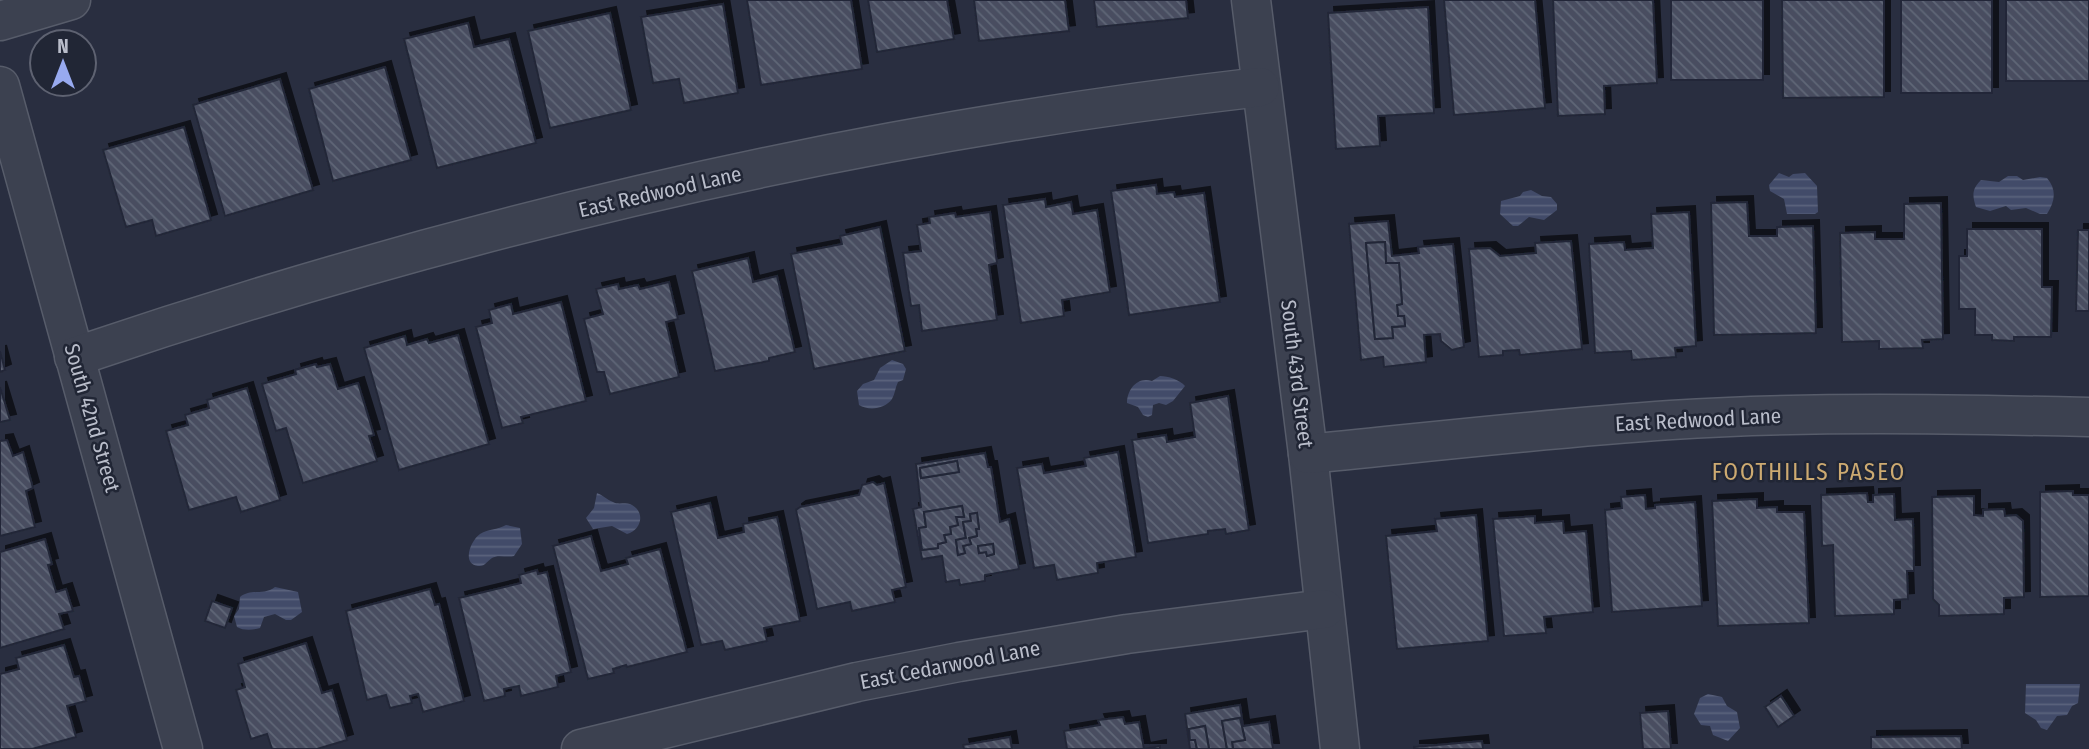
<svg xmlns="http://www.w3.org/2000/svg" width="2089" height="749" font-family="'Fira Sans Condensed',sans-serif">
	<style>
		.water { fill: url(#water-rules) }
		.building { fill: url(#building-back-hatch); stroke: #232837; stroke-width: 2; fill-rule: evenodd; filter: url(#shadow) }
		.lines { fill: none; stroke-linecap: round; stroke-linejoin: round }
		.minor-casing { stroke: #575c6a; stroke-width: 41 }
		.minor { stroke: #3c4150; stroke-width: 38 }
		.labels { text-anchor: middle; stroke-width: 5; stroke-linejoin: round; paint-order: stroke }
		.street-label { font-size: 21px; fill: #b9bdca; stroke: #212635 }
		.neighbourhood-label { font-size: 23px; letter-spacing: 2px; fill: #cdaa71; stroke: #212635 }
	</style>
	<defs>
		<pattern id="water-rules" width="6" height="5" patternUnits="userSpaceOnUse" patternTransform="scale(1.75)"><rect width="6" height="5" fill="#424b69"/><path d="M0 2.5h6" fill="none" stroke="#5b637d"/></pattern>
		<pattern id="building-back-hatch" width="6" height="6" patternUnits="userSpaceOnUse" patternTransform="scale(1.75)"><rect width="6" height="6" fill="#484e61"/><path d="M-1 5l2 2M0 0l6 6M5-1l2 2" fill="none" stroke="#606676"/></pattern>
		<filter id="shadow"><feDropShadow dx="6" dy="-6" stdDeviation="0" flood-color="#0009"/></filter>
	</defs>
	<rect width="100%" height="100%" fill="#292e40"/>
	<!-- water -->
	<g class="water">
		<path d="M1779,173L1789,177L1793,174L1805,173L1817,186L1818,212L1815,214H1787L1784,199L1770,191L1769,185Z"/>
		<path d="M2008,176H2017L2023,180L2040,177L2047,178C2057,190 2055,201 2047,214H2040L2026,208L2011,210L2006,206L1990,211L1976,207C1972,195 1972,189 1981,180L1999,182Z"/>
		<path d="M1531,190L1542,196L1551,197L1557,204V210L1544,220L1529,217L1518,226H1513L1500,214L1501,201L1520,196L1523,192Z"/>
		<path d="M892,360L903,364L906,369L903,380L898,382C895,388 895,394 892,399C885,409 869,411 859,405L857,391L863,384L874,380L880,368Z"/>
		<path d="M1160,376C1168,376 1180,380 1185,386L1173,401L1166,405L1159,403L1153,405L1152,415L1148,417L1143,415L1138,407L1127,403C1127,389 1138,376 1152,381Z"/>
		<path d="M597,493C603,495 607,500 613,502C618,505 625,502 630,504C646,511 642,530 627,534L612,526L593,529L586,518L594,508Z"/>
		<path d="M506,525L520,528L522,544L514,556C507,558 498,554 492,558C487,561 485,567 478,566C461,564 471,540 480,534C487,529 498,530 506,525Z"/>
		<path d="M275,587L298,592L302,612L291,620H286L275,614L264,617L260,628C253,630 244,631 237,627L234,616L239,609L240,597C251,588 264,596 275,587Z"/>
		<path d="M2026,684H2080L2078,703L2072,706L2067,715L2057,716L2047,730L2041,728L2036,720L2025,713Z"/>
		<path d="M1708,694L1722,697L1727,706L1737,712L1740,728L1728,741L1713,735L1710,726L1701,725L1694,714L1700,698Z"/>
	</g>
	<!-- building -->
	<g class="building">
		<path d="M747,0H851L862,69L761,85Z"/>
		<path d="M868,0H947L954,39L877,52Z"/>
		<path d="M974,0H1065L1069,31L979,41Z"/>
		<path d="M1094,0H1186L1188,18L1097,27Z"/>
		<path d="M1444,0H1535L1545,108L1454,115Z"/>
		<path d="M1553,0H1653L1657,83L1604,86L1605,114L1558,116Z"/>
		<rect x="1671" y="0" width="92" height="80"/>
		<path d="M1782,0H1884V97L1783,98Z"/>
		<rect x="1901" y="0" width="91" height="93"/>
		<rect x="2006" y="0" width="83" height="81"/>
		<path d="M723,4L738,93L684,103L679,79L653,83L641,17Z"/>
		<path d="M1428,7L1434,113L1378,116L1380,146L1336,149L1328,13Z"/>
		<path d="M610,13L631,110L550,128L528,31Z"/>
		<path d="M468,23L474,47L509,39L536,143L437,168L404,39Z"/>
		<path d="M385,67L411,160L333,181L309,89Z"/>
		<path d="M280,79L313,190L225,216L193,105Z"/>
		<path d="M184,127L211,220L156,236L152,220L126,227L103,150Z"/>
		<path d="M1156,185L1157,194L1174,192L1175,197L1204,193L1220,302L1129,315L1111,191Z"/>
		<path d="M1045,199L1046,207L1071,202L1073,214L1097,210L1110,292L1062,300L1064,316L1021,323L1003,205Z"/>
		<path d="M1747,202L1749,236H1777V227L1813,226L1816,333L1714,335L1711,203Z"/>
		<path d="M1941,203L1943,339L1922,340L1923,348L1879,349V341L1842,342L1840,233L1875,232V239H1904V204Z"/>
		<path d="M990,212L997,263L989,265L997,320L922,331L919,305L911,306L903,253L921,251L917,225L930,223L929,217L955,213L956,217Z"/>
		<path d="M1689,212L1696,346L1675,348L1676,357L1632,360L1631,351L1595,353L1589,244L1624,242L1625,250L1653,248L1651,214Z"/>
		<path d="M1388,221L1392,256L1419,253L1418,247L1453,244L1464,347L1452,350L1441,341L1440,334L1424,335L1426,362L1384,367L1383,357L1361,360L1349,224ZM1385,242L1386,263H1399L1402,304L1397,305L1398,316H1404L1405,326L1392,327L1393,338L1375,339L1366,243Z"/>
		<path d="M880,227L905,351L814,369L791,254L842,244L840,236Z"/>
		<path d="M1967,229H2042V287H2052L2051,337H2014V341L1992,340V335H1975V309H1959V256H1967Z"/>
		<path d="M2078,230H2089V311H2076Z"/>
		<path d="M1571,241L1582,349L1520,355L1519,350L1503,351V355L1479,357L1469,249L1490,248L1500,256L1536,253L1535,243Z"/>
		<path d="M1385,242L1386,263H1399L1402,304L1397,305L1398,316H1404L1405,326L1392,327L1393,338L1375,339L1366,243Z"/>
		<path d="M748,258L753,282L777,276L795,352L769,358V361L715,371L692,271Z"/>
		<path d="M669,282L678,319L666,322L679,377L610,394L604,372H597L584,319L603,314L596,289L618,284L619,289L638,285L640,289Z"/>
		<path d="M561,302L586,401L521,417L523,423L502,428L476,327L492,323L489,310L511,304L513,314Z"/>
		<path d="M458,335L489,444L399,470L364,348L405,336L407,345L427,339L429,343Z"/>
		<path d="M0,351L5,370L0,372Z"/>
		<path d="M316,364L317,367L330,364L338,389L358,383L374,435L369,436L377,461L303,483L286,428L276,431L262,384L296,374L295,370Z"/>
		<path d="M0,387L10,420L0,422Z"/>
		<path d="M247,388L280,500L241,512L236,497L189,510L166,431L188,425L185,415L209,408L207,400Z"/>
		<path d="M1228,396L1249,530L1226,534L1225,529L1208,531V534L1148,543L1132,440L1166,435L1167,442L1195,437L1190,403Z"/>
		<path d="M7,440L13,456L23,452L33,488L26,491L35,527L0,536V441Z"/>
		<path d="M1118,452L1136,557L1097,563L1098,573L1057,580L1054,565L1034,568L1017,468L1042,464L1044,473L1086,466L1084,458Z"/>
		<path d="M985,453L988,467H991L1000,522L1009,519L1019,569L985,575V581L960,585L959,580L946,582L942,556L922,559L913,509L921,507L916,464ZM957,461L959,472L921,478L920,468ZM962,506L964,517H956L958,525L950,527L951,534L944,535L946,542L938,544V548L922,550L919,528L926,527L924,512ZM977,513L979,529H976L977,536L969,538L971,544L963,546L965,553L958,555L956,540L966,538L963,522L971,521L970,514ZM993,544L994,554L987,556L986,552L979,553L978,546Z"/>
		<path d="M957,461L959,472L921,478L920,468Z"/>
		<path d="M873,482L877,485L884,483L906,587L892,590L895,602L852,611L850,602L817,609L796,510L800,507L859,495L862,485Z"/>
		<path d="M2073,491V495H2089V596L2040,597V492Z"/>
		<path d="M1867,493L1868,502H1873V495L1894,494L1895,520L1913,519L1914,571H1907L1908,599L1894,600V614L1835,616L1833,545L1822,546L1821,495Z"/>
		<path d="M1645,495L1646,509L1655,508V505L1695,502L1702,606L1612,612L1605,510L1622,508L1621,497Z"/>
		<path d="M1974,496V515L1983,516V510L2004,509L2005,516L2016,515L2023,521L2024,597L2004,598V614L1939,616V605L1933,599L1932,497Z"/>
		<path d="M1757,499V508L1777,507V512H1804L1809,623L1718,626L1712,501Z"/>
		<path d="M710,503L718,538L744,532L743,524L777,517L800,621L764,628L767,641L725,650L722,641L701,645L671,512Z"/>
		<path d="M962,506L964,517H956L958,525L950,527L951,534L944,535L946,542L938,544V548L922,550L919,528L926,527L924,512Z"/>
		<path d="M977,513L979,529H976L977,536L969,538L971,544L963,546L965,553L958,555L956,540L966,538L963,522L971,521L970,514Z"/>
		<path d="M1476,515L1488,641L1397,649L1386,536L1437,531L1435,519Z"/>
		<path d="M1535,516V523L1563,521L1564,533L1586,531L1593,612L1544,617L1546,633L1504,636L1493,519Z"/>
		<path d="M591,536L601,571L628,564L626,558L660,549L687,652L627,667L626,665L613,669L614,673L588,679L553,546Z"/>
		<path d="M45,539L52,564L48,565L56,592L66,589L73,611L59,614L64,629L0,648V552Z"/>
		<path d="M993,544L994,554L987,556L986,552L979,553L978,546Z"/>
		<path d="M537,570L538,574L547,572L571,672L556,676L558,687L521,696L519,686L504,689L505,696L484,701L459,598L521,583L519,575Z"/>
		<path d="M430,589L435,605L439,604L464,701L423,712L418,694L410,696L412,703L390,708L386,695L367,700L346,611Z"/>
		<path d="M212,601L232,608L225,628L205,621Z"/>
		<path d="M306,643L322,693L332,690L347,740L317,749H272L267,734L251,739L236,690L245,687L238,664Z"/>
		<path d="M64,645L74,677L79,676L86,701L67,706L76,737L32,749H0V674L19,669L16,658Z"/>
		<path d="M1781,696L1794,716L1778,727L1765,707Z"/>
		<path d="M1240,705L1243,726L1269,722L1273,749H1233L1232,742L1245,740L1240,718L1222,721L1227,749H1209L1205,726L1189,729L1190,740H1195L1197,749H1190L1185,714Z"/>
		<path d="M1668,711L1671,749H1643L1640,713Z"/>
		<path d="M1123,717L1125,724L1139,722L1144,749L1160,746V749H1067L1064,731L1100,725L1098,720Z"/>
		<path d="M1240,718L1245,740L1232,742L1233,749H1227L1222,721Z"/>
		<path d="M1205,726L1209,749H1197L1195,740H1190L1189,729Z"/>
		<path d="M1961,736L1962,749H1871V737Z"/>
		<path d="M1010,737L1012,749H964L963,745Z"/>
		<path d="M1482,741L1483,749H1414V747Z"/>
	</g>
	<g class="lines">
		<!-- minor casing -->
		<g class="minor-casing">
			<g id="minor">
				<path d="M1251,0L1308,454L1340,749"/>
				<path d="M0,21L71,0"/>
				<path d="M0,86L183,749"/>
				<path d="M74,357C458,227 857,133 1260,87"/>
				<path d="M1308,454C1429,442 1550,428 1671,420C1810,411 1950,414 2089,417"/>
				<path d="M581,749L857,682L959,662L1127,634L1324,609"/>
			</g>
		</g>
		<!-- minor -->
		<use href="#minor" class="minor"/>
	</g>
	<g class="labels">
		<!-- street labels -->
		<g class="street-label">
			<text transform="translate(660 192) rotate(-13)" y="7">East Redwood Lane</text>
			<text transform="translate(1297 374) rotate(83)" y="7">South 43rd Street</text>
			<text transform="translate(92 418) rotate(74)" y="7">South 42nd Street</text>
			<text transform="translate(1698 420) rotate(-3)" y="7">East Redwood Lane</text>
			<text transform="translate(950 665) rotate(-11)" y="7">East Cedarwood Lane</text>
		</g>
		<!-- neighbourhood labels -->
		<g class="neighbourhood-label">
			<text x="1809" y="480">FOOTHILLS PASEO</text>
		</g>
	</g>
	<!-- north arrow -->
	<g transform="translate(63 63)"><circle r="33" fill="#212635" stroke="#5e6271" stroke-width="2"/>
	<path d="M0-5L12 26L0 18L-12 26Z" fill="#98aaf0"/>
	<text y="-10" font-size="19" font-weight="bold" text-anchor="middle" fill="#b9bdca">N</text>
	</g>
</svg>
